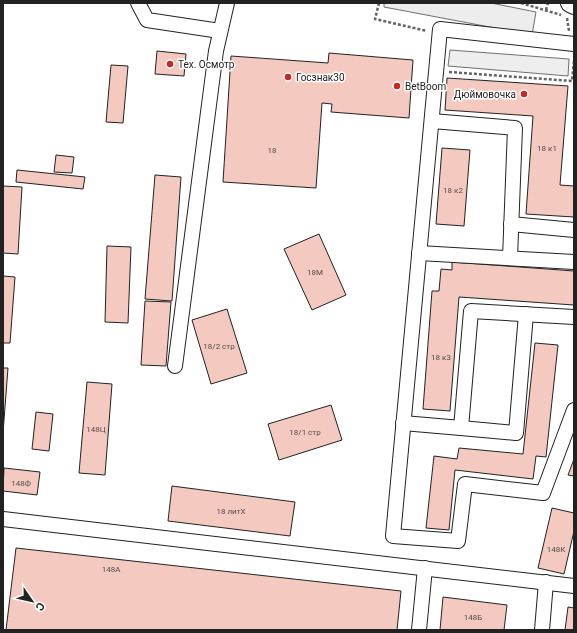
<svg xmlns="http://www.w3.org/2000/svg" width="577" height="633" font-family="Roboto,sans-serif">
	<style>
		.green { fill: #eee; stroke: #6f6f6f }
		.parking { fill: #ededed; stroke: #6f6f6f }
		.building { fill: #f3c9c0; stroke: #222 }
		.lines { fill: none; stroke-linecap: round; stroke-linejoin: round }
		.minor-casing { stroke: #222; stroke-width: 16 }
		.major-casing { stroke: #222; stroke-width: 20 }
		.path { stroke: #646464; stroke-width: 2.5; stroke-dasharray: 3 2; stroke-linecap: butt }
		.minor { stroke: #fff; stroke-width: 14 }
		.major { stroke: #fff; stroke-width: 18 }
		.poi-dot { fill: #c62828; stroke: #fff; stroke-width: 1.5 }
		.labels { text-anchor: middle; stroke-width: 3; stroke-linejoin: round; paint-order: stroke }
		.number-label { font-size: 8px; fill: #564c4a }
		.poi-label { font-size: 10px; fill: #222; stroke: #fff; text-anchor: start }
	</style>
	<rect width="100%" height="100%" fill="#fff"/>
	<!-- green -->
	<path class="green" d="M450,50L569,59L568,76L448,66Z"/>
	<!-- parking -->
	<path class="parking" d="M384,3H491L536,12L532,35L384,7Z"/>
	<!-- building -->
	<g class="building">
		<path d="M157,51L186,54L184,76L155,74Z"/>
		<path d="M329,53L413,60L409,118L331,112L332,104L322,103L316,188L223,182L231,56L328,63Z"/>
		<path d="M111,65L128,66L123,123L106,122Z"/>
		<path d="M447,78L568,86L560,185L574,186V217L526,214L533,116L445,110Z"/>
		<path d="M442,148L470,150L464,226L436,224Z"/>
		<path d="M56,155L74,157L72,173L54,172Z"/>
		<path d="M17,170L85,177L83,189L16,182Z"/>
		<path d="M155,175L181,177L172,301L145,299Z"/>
		<path d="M3,186L22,187L18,254L3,253Z"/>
		<path d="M319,234L346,295L312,310L284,249Z"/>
		<path d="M107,246L131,247L128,323L105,322Z"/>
		<path d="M452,262L574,271V305L459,297L450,411L423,409L432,291H439L441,269L452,270Z"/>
		<path d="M3,276L15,277L10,343H3Z"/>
		<path d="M145,301L171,302L166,366L141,365Z"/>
		<path d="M227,309L247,373L211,384L192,320Z"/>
		<path d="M535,343L558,345L546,457L536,456L533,479L455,470L449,530L426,528L434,456L457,459L459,448L523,454Z"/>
		<path d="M3,368H8L3,433Z"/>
		<path d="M87,382L112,384L105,475L79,473Z"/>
		<path d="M331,405L342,440L279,460L268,424Z"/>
		<path d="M36,412L53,414L49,451L32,449Z"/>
		<path d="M574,459V476L568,475Z"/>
		<path d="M4,468L40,472L37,495L3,491Z"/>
		<path d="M172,486L295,502L290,536L168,521Z"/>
		<path d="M552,508L574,513V531L564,574L538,568Z"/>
		<path d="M16,548L401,591L397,630H6Z"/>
		<path d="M443,597L507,605L504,630H440Z"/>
		<path d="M568,607L574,608V630H565Z"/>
	</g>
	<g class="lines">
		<!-- minor casing -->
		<g class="minor-casing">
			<g id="minor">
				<path d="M138,3L147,20L220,31"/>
				<path d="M574,44L440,29L393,536L458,541L465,484L543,493L574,410"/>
				<path d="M432,121L515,128L510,258"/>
				<path d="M511,224L574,230"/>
				<path d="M419,253L574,262"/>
				<path d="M175,366L216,51L227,3"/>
				<path d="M403,423L461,428L471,311L574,317"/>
				<path d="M461,428L516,433L526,314"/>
				<path d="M3,519L574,586"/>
				<path d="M419,630L425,568"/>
				<path d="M542,630L546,582"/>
			</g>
		</g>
		<!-- major casing -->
		<g class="major-casing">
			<path id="major" d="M570,3L574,5"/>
		</g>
		<!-- path -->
		<g class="path">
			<path d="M379,3L375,19L427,31"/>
			<path d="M521,3L561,15"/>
			<path d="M546,10L548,3"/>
			<path d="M567,18L569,31"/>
			<path d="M449,72L572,81L574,61"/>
		</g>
		<!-- minor -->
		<use href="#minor" class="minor"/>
		<!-- major -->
		<use href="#major" class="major"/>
	</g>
	<!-- markers -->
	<g class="poi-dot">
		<circle cx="170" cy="64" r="4"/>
		<circle cx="288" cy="77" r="4"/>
		<circle cx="397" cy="86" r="4"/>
		<circle cx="524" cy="94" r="4"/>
	</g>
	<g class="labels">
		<!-- number labels -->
		<g class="number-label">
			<text x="547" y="151">18 к1</text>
			<text x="272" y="153">18</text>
			<text x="453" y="193">18 к2</text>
			<text x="315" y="275">18М</text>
			<text x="219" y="349">18/2 стр</text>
			<text x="441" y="360">18 к3</text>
			<text x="96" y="432">148Ц</text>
			<text x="305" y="435">18/1 стр</text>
			<text x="21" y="486">148Ф</text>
			<text x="231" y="514">18 литХ</text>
			<text x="556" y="552">148К</text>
			<text x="111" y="572">148А</text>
			<text x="473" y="620">148Б</text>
		</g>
		<!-- poi labels -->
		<g class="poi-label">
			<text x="178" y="68">Тех. Осмотр</text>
			<text x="296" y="81">Госзнак30</text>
			<text x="405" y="90">BetBoom</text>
			<text x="516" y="98" text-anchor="end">Дюймовочка</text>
		</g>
	</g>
	<!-- border -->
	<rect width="577" height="633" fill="none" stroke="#222222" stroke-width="8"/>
	<!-- north arrow -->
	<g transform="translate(32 601) rotate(124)" stroke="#ffffff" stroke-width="3" paint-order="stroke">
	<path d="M0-3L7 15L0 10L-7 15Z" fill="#222222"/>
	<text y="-6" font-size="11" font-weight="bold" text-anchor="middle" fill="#222222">С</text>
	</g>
</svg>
